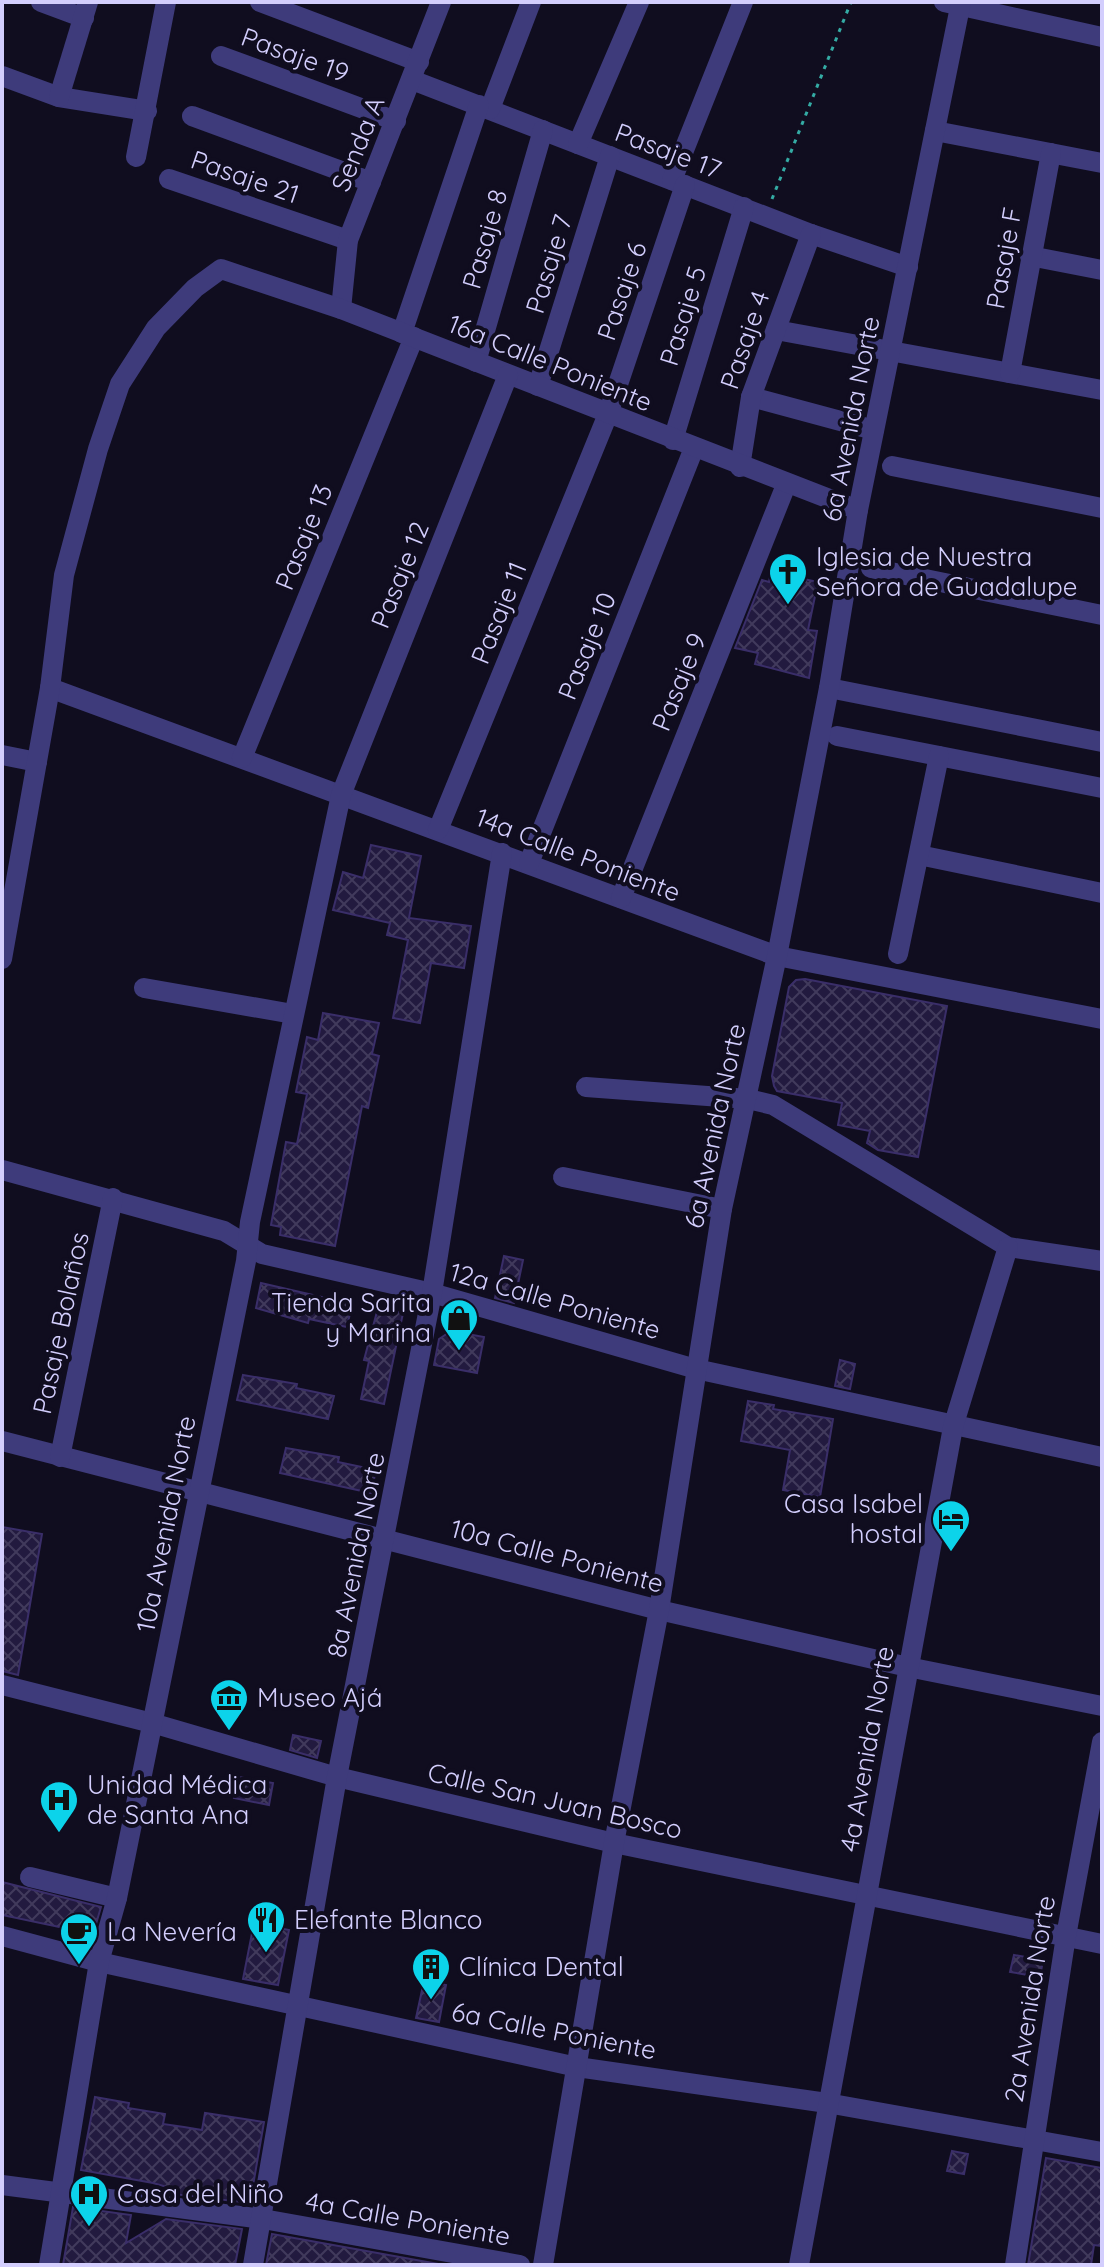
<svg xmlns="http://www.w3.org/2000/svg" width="1104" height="2267" font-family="Quicksand,sans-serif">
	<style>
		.building { fill: url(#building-cross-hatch); stroke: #3a2e69; stroke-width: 2 }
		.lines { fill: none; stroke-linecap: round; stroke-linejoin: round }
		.path { stroke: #34aba4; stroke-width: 3; stroke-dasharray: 4 6; stroke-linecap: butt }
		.minor { stroke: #3e3b7b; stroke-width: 20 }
		.labels { text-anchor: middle; stroke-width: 8; stroke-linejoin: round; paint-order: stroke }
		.street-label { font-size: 26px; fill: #d3cefd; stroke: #100d1f }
		.poi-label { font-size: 26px; fill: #d3cefd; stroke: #100d1f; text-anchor: start }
	</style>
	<defs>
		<pattern id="building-cross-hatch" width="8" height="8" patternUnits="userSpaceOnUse" patternTransform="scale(2)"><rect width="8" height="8" fill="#221a3f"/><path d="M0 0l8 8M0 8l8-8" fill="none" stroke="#413a5c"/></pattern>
	</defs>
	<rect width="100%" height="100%" fill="#100d1f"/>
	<!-- building -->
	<g class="building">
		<path d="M771,572L818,582L808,630L817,631L809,678L755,664L758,653L735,648L762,580L769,582Z"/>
		<path d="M371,845L421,856L409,918L471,926L464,968L431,963L420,1023L393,1018L408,940L387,935L390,923L333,910L343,872L363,878Z"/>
		<path d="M805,979L947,1006L918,1157L878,1150L867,1143L870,1131L838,1125L842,1103L777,1091L774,1086L772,1076L789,987L796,980Z"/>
		<path d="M323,1013L379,1023L372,1054L379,1056L368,1108L362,1106L335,1246L280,1235L281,1227L271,1225L286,1142L297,1144L307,1094L296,1092L307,1037L318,1040Z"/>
		<path d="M504,1256L523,1260L514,1303L495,1298Z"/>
		<path d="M261,1283L352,1304L347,1327L309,1319L308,1323L256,1308Z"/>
		<path d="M378,1308L403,1313L384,1404L361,1399L369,1361L364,1360Z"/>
		<path d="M451,1331L484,1337L477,1373L434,1365L439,1339Z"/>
		<path d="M840,1360L855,1364L850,1389L835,1386Z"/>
		<path d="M243,1375L297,1384L296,1388L334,1396L328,1419L237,1400Z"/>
		<path d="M748,1401L774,1405L773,1409L833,1419L820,1497L783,1490L790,1450L741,1441Z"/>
		<path d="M286,1448L339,1457L338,1462L376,1470L371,1493L280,1473Z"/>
		<path d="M2,1527L42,1534L18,1675L2,1671Z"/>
		<path d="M293,1735L321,1741L317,1758L290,1750Z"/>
		<path d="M239,1777L273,1783L269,1805L234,1798Z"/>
		<path d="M2,1882L101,1907L93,1934L2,1915Z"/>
		<path d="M254,1923L289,1930L278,1985L243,1979Z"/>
		<path d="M1014,1955L1043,1960L1040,1977L1010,1972Z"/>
		<path d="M424,1981L446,1985L439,2022L416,2018Z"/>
		<path d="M95,2097L129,2103L128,2108L165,2114L163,2124L184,2127L202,2130L205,2113L264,2122L250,2203L173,2194L174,2189L153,2183L81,2170Z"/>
		<path d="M952,2151L968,2154L964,2174L947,2171Z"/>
		<path d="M1046,2158L1102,2168V2246L1094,2245L1091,2265H1028Z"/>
		<path d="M73,2207L131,2215L126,2243L166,2219L242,2229L235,2265H63Z"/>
		<path d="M272,2234L444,2265H266Z"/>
	</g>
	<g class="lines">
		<!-- path -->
		<path class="path" d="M772,199L851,2"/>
		<!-- minor -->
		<g class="minor">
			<path d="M41,2L84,18"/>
			<path d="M260,2L419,62"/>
			<path d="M944,2L1102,37"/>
			<path d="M221,56L396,121"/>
			<path d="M2,76L59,97L147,111"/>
			<path d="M412,80L811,234L908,267"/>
			<path d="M59,97L88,2"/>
			<path d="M490,109L531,2"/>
			<path d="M192,116L371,182"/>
			<path d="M935,131L1102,163"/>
			<path d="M578,144L639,2"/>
			<path d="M136,157L166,2"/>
			<path d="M169,179L348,240"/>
			<path d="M672,180L743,2"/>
			<path d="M1030,256L1102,270"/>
			<path d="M341,309L348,240L441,2"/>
			<path d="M776,330L1102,390"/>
			<path d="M402,333L479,105"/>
			<path d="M476,362L543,130"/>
			<path d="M1010,373L1051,153"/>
			<path d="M538,386L610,156"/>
			<path d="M751,397L874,430"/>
			<path d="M673,440L744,207"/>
			<path d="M892,466L1102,508"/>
			<path d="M740,467L751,397L811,234"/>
			<path d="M871,568L1102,615"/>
			<path d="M50,688L777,956L1102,1019"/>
			<path d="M829,688L1102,742"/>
			<path d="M837,736L1102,788"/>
			<path d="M2,755L37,762"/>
			<path d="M242,758L414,337"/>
			<path d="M438,830L608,414L685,185"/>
			<path d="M919,855L1102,893"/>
			<path d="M529,863L694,448"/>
			<path d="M621,898L786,485"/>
			<path d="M898,954L939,756"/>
			<path d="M2,959L50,688L64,575L98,449L120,384L156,328L195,288L221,269L341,309L858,510"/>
			<path d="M144,988L293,1014"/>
			<path d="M586,1087L748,1099L773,1105L1008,1247L1102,1261"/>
			<path d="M2,1170L224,1231L262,1254L432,1293L696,1369L1102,1457"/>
			<path d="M563,1177L722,1209"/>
			<path d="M2,1441L659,1610L908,1667L1102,1706"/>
			<path d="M60,1457L113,1198"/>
			<path d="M2,1685L152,1723L337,1777L614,1843L1102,1944"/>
			<path d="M30,1877L117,1898"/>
			<path d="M2,1936L99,1962L577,2067L827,2103L1102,2152"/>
			<path d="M2,2185L263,2219L520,2265"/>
			<path d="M49,2265L99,1962L117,1898L246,1261L250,1222L341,795L508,375"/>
			<path d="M253,2265L337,1777L432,1293L502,853"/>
			<path d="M543,2265L614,1843L659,1610L722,1209L777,956L829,688L858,510L961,2"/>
			<path d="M799,2265L953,1427L1008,1247"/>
			<path d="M1015,2265L1066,1936L1102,1742"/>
		</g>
	</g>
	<!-- icons -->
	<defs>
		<g id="church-pin" transform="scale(2)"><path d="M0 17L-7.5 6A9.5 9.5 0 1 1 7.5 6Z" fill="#0cd3ea" stroke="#100d1f"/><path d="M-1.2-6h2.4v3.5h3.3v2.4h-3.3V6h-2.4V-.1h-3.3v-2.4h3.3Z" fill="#111"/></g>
		<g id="shop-pin" transform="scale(2)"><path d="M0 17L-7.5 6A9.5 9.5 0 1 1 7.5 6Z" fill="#0cd3ea" stroke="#100d1f"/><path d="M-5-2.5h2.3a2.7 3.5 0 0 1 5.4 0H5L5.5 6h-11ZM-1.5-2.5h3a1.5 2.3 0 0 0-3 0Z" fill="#111"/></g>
		<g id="hotel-pin" transform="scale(2)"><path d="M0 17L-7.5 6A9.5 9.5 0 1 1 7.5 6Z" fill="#0cd3ea" stroke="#100d1f"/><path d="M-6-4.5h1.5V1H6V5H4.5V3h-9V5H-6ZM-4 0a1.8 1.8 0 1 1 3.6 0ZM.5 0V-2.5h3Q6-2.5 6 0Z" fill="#111"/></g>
		<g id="museum-pin" transform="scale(2)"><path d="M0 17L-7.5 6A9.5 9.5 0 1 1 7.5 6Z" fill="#0cd3ea" stroke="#100d1f"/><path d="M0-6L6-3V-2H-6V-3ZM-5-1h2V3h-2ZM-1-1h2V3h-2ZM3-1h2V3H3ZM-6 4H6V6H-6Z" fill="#111"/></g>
		<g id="hospital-pin" transform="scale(2)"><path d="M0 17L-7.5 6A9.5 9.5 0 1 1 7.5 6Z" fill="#0cd3ea" stroke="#100d1f"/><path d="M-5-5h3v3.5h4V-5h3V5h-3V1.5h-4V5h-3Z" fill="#111"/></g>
		<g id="restaurant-pin" transform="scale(2)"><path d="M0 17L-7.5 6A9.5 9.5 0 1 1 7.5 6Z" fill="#0cd3ea" stroke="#100d1f"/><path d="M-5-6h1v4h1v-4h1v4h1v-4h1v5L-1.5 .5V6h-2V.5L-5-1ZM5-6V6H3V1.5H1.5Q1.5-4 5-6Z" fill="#111"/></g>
		<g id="cafe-pin" transform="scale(2)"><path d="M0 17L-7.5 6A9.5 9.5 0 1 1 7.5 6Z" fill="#0cd3ea" stroke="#100d1f"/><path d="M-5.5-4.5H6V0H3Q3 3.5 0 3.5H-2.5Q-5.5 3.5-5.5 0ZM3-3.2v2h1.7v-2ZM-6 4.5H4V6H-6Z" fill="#111"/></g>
		<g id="building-pin" transform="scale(2)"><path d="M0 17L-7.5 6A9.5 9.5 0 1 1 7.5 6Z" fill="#0cd3ea" stroke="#100d1f"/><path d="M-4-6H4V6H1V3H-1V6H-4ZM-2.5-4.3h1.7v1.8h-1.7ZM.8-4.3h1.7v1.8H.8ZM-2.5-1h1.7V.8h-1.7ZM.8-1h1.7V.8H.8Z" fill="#111"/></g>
	</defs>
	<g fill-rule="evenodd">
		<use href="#church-pin" x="788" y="572"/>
		<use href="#shop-pin" x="459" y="1318"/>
		<use href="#hotel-pin" x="951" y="1519"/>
		<use href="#museum-pin" x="229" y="1698"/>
		<use href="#hospital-pin" x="59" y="1800"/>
		<use href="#restaurant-pin" x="266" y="1920"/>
		<use href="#cafe-pin" x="79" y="1932"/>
		<use href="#building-pin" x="431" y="1967"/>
		<use href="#hospital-pin" x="89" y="2194"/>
	</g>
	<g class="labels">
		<!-- street labels -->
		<g class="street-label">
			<text transform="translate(295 55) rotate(20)" y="9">Pasaje 19</text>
			<text transform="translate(358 144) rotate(-68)" y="9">Senda A</text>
			<text transform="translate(668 151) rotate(21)" y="9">Pasaje 17</text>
			<text transform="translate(245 177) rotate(19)" y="9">Pasaje 21</text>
			<text transform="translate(485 239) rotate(-74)" y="9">Pasaje 8</text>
			<text transform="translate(1004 258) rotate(-80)" y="9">Pasaje F</text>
			<text transform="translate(549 264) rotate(-73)" y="9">Pasaje 7</text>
			<text transform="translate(622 291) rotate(-71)" y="9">Pasaje 6</text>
			<text transform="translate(683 316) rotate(-73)" y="9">Pasaje 5</text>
			<text transform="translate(745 340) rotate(-71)" y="9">Pasaje 4</text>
			<text transform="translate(550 363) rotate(22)" y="9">16a Calle Poniente</text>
			<text transform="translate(851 419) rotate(-79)" y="9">6a Avenida Norte</text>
			<text transform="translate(304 537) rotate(-68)" y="9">Pasaje 13</text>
			<text transform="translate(400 575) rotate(-68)" y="9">Pasaje 12</text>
			<text transform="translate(499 613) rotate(-68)" y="9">Pasaje 11</text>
			<text transform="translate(587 646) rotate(-68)" y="9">Pasaje 10</text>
			<text transform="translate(679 682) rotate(-68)" y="9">Pasaje 9</text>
			<text transform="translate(578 855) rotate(21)" y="9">14a Calle Poniente</text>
			<text transform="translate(715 1126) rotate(-78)" y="9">6a Avenida Norte</text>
			<text transform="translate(555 1301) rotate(16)" y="9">12a Calle Poniente</text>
			<text transform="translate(61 1323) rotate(-78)" y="9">Pasaje Bolaños</text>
			<text transform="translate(166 1524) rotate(-79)" y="9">10a Avenida Norte</text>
			<text transform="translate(356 1555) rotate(-79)" y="9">8a Avenida Norte</text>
			<text transform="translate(557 1556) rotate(15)" y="9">10a Calle Poniente</text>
			<text transform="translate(867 1749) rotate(-80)" y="9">4a Avenida Norte</text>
			<text transform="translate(555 1801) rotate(13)" y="9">Calle San Juan Bosco</text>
			<text transform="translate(1030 1999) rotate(-81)" y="9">2a Avenida Norte</text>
			<text transform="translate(554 2031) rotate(11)" y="9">6a Calle Poniente</text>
			<text transform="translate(408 2219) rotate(10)" y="9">4a Calle Poniente</text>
		</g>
		<!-- poi labels -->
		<g class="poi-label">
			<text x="816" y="566">Iglesia de Nuestra<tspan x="816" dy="30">Señora de Guadalupe</tspan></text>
			<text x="431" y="1312" text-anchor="end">Tienda Sarita<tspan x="431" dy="30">y Marina</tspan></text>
			<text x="923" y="1513" text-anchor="end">Casa Isabel<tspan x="923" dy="30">hostal</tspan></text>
			<text x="257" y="1707">Museo Ajá</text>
			<text x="87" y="1794">Unidad Médica<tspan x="87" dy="30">de Santa Ana</tspan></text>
			<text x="294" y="1929">Elefante Blanco</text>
			<text x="107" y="1941">La Nevería</text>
			<text x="459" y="1976">Clínica Dental</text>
			<text x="117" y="2203">Casa del Niño</text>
		</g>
	</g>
	<!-- border -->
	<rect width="1104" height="2267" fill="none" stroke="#d3cefd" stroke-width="8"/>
</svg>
